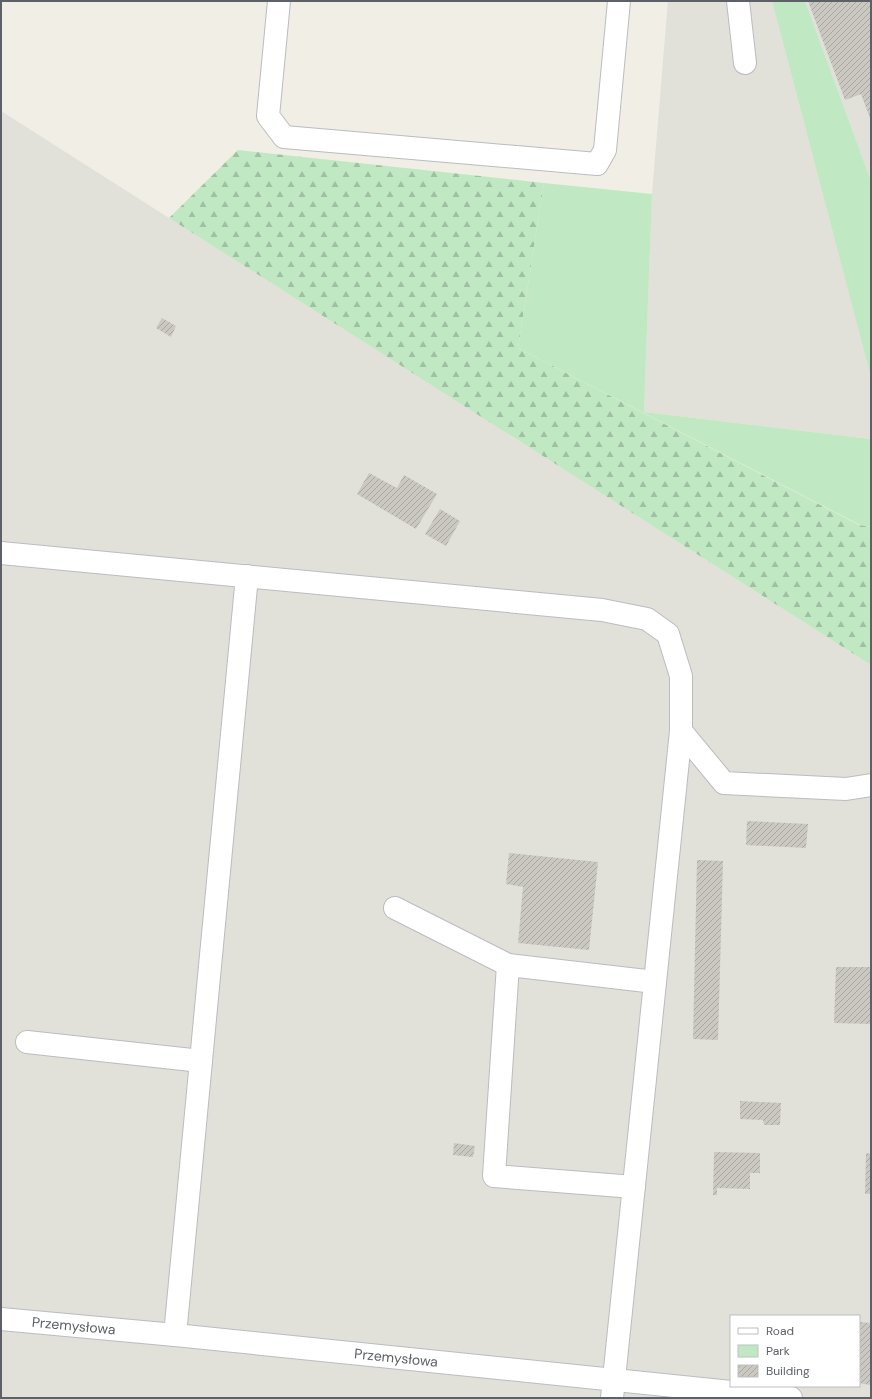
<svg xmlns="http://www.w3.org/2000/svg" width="872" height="1399" font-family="'DM Sans',sans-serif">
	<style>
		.industrial { fill: #e1e0d9; fill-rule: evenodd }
		.green { fill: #c0e9c3 }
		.forest { fill: url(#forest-firs) }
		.building { fill: url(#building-hatch) }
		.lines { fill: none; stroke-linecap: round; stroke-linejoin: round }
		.minor-casing { stroke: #babcc1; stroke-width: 24 }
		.minor { stroke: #fff; stroke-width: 22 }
		.labels { text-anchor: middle; stroke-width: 3; stroke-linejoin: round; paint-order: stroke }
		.street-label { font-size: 14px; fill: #5d6066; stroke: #fff }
	</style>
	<defs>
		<pattern id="forest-firs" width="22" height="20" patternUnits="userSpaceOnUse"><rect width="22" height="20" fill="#c0e9c3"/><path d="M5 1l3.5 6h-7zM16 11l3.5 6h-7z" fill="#9fc0a2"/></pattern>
		<pattern id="building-hatch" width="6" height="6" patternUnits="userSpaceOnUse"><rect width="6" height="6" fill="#cbc8c2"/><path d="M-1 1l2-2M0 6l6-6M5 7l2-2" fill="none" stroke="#a8a6a1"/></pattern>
	</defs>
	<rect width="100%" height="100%" fill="#f0eee5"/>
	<!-- industrial -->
	<g class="industrial">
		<path d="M668,1H772L871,378V439L644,412L652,194Z"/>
		<path d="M805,1H871V181Z"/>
		<path d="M1,111L871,665V1398H1ZM731,1316H859V1386H731Z"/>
	</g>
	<!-- green -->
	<g class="green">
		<path d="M772,1H805L871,181V378Z"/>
		<path d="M544,183L652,194L644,412L871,439V527L860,525L518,348Z"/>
	</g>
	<!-- forest -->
	<path class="forest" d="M238,150L544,183L518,348L859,525L871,527V665L169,218Z"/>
	<!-- building -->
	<g class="building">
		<path d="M808,1H871V121L861,94L845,100Z"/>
		<path d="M162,318L176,326L171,337L156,328Z"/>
		<path d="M369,473L397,488L404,475L437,494L416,529L357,494Z"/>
		<path d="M440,509L460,521L446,546L425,534Z"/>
		<path d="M747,821L808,824L806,848L746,845Z"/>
		<path d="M509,853L598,862L589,950L518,943L523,887L506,884Z"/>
		<path d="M697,860L723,861L718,1040L693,1039Z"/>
		<path d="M836,967H871V1024L834,1023Z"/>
		<path d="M740,1101L781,1103L780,1125H764L763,1120L740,1119Z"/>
		<path d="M454,1143L475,1146L473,1157L453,1155Z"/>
		<path d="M714,1152L760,1153V1173H750V1189L717,1188V1195H713Z"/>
		<path d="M866,1153L871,1154V1194H865Z"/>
		<path d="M859,1322L871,1323V1370L870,1385L859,1383Z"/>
	</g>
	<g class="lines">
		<!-- minor casing -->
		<g class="minor-casing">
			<g id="minor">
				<path d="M279,1L268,116L284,137L597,164L605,150L619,1"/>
				<path d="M738,1L745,63"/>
				<path d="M1,553L602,610L647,619L668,634L681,676V731L612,1398"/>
				<path d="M681,731L724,783L846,789L871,785"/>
				<path d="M395,908L508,965L655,982"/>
				<path d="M508,965L494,1176L634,1187"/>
				<path d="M27,1042L201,1061"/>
				<path id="s1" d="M1,1319L175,1335L791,1398"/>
				<path d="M175,1335L247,576"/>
			</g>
		</g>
		<!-- minor -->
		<use href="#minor" class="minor"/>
	</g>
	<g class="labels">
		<!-- street labels -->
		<g class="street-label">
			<text dy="5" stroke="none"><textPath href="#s1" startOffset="73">Przemysłowa</textPath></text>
			<text dy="5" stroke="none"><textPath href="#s1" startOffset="397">Przemysłowa</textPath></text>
		</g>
	</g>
	<!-- border -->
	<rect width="872" height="1399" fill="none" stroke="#5d6066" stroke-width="4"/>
	<!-- legend -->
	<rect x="730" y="1315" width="130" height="72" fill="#ffffff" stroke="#bebfc2"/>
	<rect x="738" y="1328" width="20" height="6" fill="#ffffff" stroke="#bebfc2"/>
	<text x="766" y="1335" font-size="12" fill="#5d6066">Road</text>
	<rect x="738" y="1345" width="20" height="12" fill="#c0e9c3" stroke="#bebfc2"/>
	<text x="766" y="1355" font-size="12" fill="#5d6066">Park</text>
	<rect x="738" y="1365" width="20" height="12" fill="url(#building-hatch)" stroke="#bebfc2"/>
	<text x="766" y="1375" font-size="12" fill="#5d6066">Building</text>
</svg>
